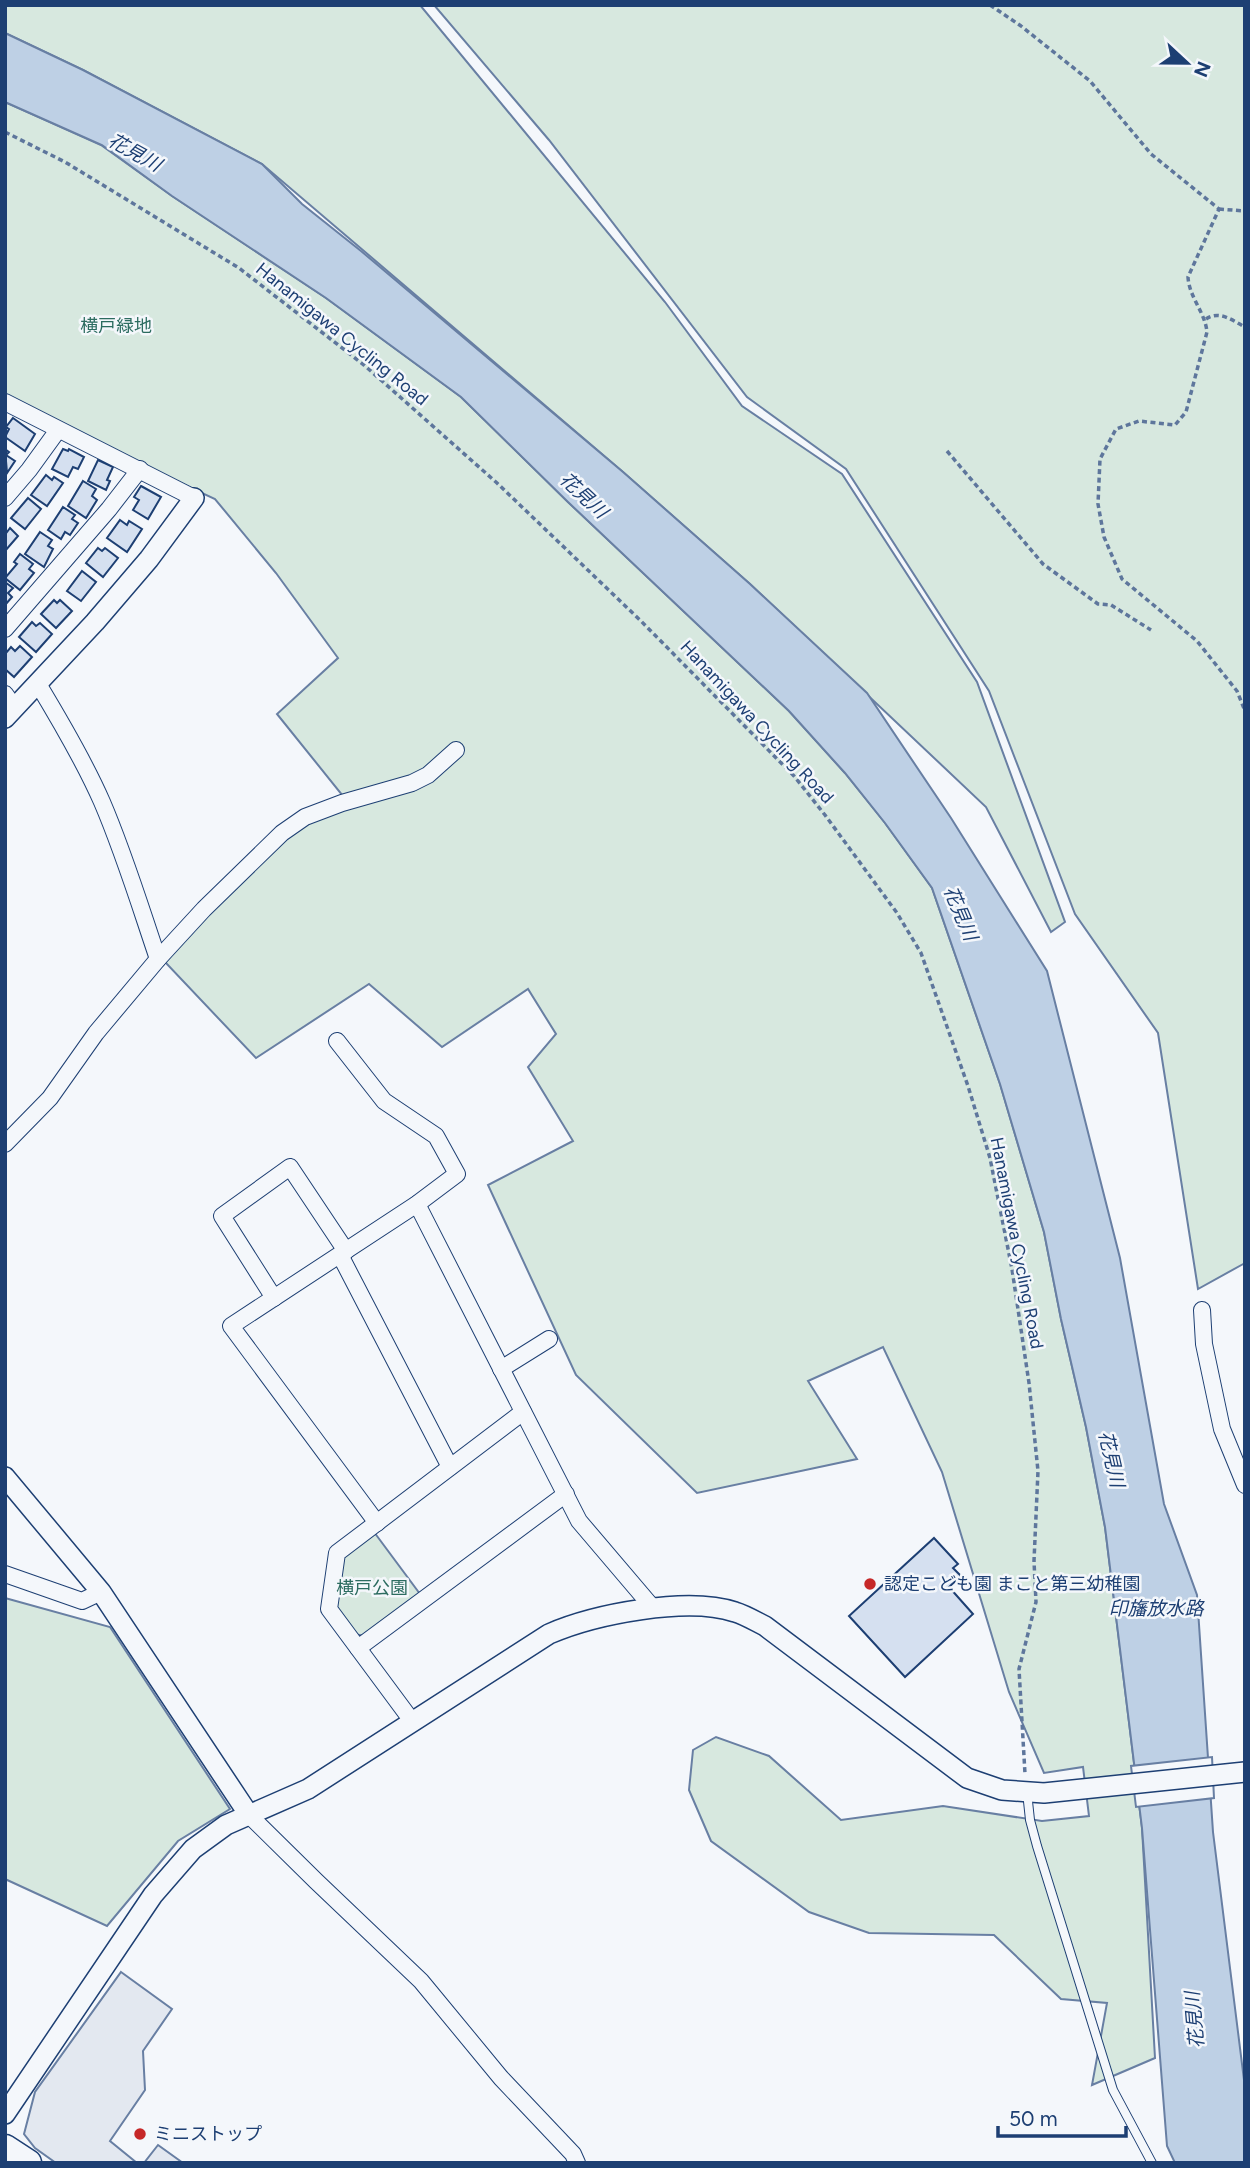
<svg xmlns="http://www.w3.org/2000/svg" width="1250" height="2168" font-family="Figtree,'Noto Sans JP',sans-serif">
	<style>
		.green { fill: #d7e8df; stroke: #687fa3; stroke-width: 2 }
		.parking { fill: #e3e8f0; stroke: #687fa3; stroke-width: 2 }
		.water { fill: #bed0e5; stroke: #687fa3; stroke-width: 2 }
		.pier { fill: #f4f7fb; stroke: #687fa3; stroke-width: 2 }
		.building { fill: #d5e0f0; stroke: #1d3f73; stroke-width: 2 }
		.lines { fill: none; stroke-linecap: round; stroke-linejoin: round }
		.service-casing { stroke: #1d3f73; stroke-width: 10 }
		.minor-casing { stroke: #1d3f73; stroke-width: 18 }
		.tertiary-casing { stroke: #1d3f73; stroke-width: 22 }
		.trunk-casing { stroke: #1d3f73; stroke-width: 29 }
		.path { stroke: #5e769c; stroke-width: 3.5; stroke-dasharray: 5 3.5; stroke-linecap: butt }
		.service { stroke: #f4f7fb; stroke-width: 8 }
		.minor { stroke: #f4f7fb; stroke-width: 16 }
		.tertiary { stroke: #f4f7fb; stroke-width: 19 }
		.trunk { stroke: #f4f7fb; stroke-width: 26 }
		.poi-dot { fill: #c62828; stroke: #f4f7fb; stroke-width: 2.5 }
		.labels { text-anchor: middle; stroke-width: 5; stroke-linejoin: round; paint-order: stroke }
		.park-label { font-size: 18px; fill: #2c6c60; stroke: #f4f7fb }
		.street-label { font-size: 18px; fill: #1d3f73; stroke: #f4f7fb }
		.poi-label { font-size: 18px; fill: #1d3f73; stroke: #f4f7fb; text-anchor: start }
		.water-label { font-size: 19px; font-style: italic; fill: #1d3f73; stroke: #f4f7fb }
	</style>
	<rect width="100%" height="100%" fill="#f4f7fb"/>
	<!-- green -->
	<g class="green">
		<path d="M5,5H420L665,302L742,406L842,474L977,682L1065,922L1051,932L986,807L750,584L623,472L262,164L83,70L5,33Z"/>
		<path d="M434,5H1245V1263L1198,1289L1158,1033L1075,914L989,691L846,469L747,397L549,140Z"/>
		<path d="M5,102L101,145L172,196L326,298L461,397L568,502L789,711L845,773L885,823L932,888L1000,1084L1044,1232L1061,1319L1086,1427L1105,1527L1142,1828L1155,2058L1092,2085L1107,2003L1061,1999L994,1935L869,1933L809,1912L711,1841L689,1790L693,1750L716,1737L769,1756L841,1820L943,1806L1042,1821L1089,1816L1083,1767L1044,1773L1009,1692L942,1472L883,1347L808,1381L857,1459L697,1493L576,1375L488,1185L573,1141L528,1067L556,1034L528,989L442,1047L369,984L256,1058L165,962L256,855L343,796L277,714L338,658L276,573L215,499L114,452L5,395Z"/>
		<path d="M374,1532L420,1594L365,1636L354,1634L336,1611L344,1555Z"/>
		<path d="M5,1598L110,1627L230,1809L178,1841L107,1926L5,1879Z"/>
	</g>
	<!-- parking -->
	<g class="parking">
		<path d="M121,1972L172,2009L143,2051L145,2090L110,2141L137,2163H56L35,2148L24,2134L35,2092Z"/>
		<path d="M158,2145L183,2163H144Z"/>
	</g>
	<!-- water -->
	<path class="water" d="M5,33L83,70L262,164L302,204L361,251L623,472L750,584L867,693L951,818L1047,971L1120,1258L1164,1504L1197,1595L1213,1832L1245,2088V2163H1175L1167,2146L1142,1828L1105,1527L1086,1427L1061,1319L1044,1232L1000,1084L932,888L885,823L845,773L789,711L568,502L461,397L326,298L172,196L102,145L5,102Z"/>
	<!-- pier -->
	<path class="pier" d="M1212,1757L1214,1798L1136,1807L1131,1766Z"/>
	<!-- building -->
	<g class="building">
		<path d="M13,418L35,434L25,451L5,437L9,429L6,427Z"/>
		<path d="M5,449L9,452L6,455L15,461L7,473Z"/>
		<path d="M63,449L68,451L69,449L84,457L78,469L73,467L68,477L52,469Z"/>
		<path d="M98,460L113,467L107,480L110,481L106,490L88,481Z"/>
		<path d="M46,475L52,480L54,477L63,483L47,506L31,495Z"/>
		<path d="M83,481L96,489L92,496L97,500L86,518L68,506Z"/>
		<path d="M141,486L161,497L148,519L133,510L139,500L134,497Z"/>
		<path d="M28,498L41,509L25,529L11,518Z"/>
		<path d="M63,507L75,515L72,519L78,523L70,535L65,532L61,539L48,530Z"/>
		<path d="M120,520L127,525L129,521L142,529L127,552L107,538Z"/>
		<path d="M10,528L18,536L5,551V530L7,532Z"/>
		<path d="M40,532L52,540L48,546L53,549L44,567L25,554Z"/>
		<path d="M98,548L102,551L105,548L118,558L103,577L86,563Z"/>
		<path d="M20,554L33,564L29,569L34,573L20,590L5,578L17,564L14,562Z"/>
		<path d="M82,571L96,582L81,601L67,591Z"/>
		<path d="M5,582L13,588L8,593L12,597L5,605Z"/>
		<path d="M54,600L57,603L60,600L72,611L56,628L41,614Z"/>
		<path d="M32,622L36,626L40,623L52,634L36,652L19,637Z"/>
		<path d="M20,646L32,657L14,677L5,669V654L11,647L15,651Z"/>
		<path d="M934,1538L958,1564L953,1568L961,1576L949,1587L973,1614L905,1677L849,1616Z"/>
	</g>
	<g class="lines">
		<!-- service casing -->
		<g class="service-casing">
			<path id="service" d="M1027,1792L1030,1820L1037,1846L1113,2090L1152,2163"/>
		</g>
		<!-- minor casing -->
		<g class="minor-casing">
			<g id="minor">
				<path d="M5,402L194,498"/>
				<path d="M5,498L29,470L58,430"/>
				<path d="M5,629L109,509L140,469"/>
				<path d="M38,684C61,722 84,761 102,802C124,853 140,906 158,959"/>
				<path d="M5,694L15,708"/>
				<path d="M337,1041L384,1101L436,1136L457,1174L417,1204L231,1326L377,1523"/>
				<path d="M5,1144L50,1098L96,1033L158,959L204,909L282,833L305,817L342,803L412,783L428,775L456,750"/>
				<path d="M417,1204L579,1521L653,1608"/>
				<path d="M340,1255L450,1467"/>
				<path d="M274,1298L222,1216L290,1167L346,1251"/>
				<path d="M1202,1310L1204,1344L1222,1429L1245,1485"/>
				<path d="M501,1369L549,1339"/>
				<path d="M5,1574L82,1601L101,1592"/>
				<path d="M358,1648L566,1494"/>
				<path d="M412,1721L329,1609L337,1553L523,1412"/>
				<path d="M249,1815L316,1881L421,1981L501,2078L573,2154L577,2163"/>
			</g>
		</g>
		<!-- tertiary casing -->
		<g class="tertiary-casing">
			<g id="tertiary">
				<path d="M5,718L95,622L149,559L194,498"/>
				<path d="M5,1477L101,1592L249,1815"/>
				<path d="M5,2114L153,1895L193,1849L226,1825L308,1789L549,1634C595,1614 688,1596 735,1612C745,1615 755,1621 765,1626L967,1778L1002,1790L1044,1793L1245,1772"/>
			</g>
		</g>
		<!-- trunk casing -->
		<g class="trunk-casing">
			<path id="trunk" d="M5,2148L28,2163"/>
		</g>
		<!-- path -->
		<g class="path">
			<path d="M990,5L1021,26L1090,81L1151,154L1219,209L1188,277C1189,297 1205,312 1207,332L1186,412L1175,425L1139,421L1116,429L1100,459L1098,504L1104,537L1122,579L1197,641L1237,691L1245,711"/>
			<path d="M5,132L65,162L239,268L364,365L497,483L641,621L794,776L825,815L897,913L921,953L968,1086L990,1158L1012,1269L1029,1383L1038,1471L1034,1561L1036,1602L1019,1669L1025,1774"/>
			<path d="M1219,209L1245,211"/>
			<path d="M1206,319C1219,310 1232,320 1245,327"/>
			<path d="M947,451L1043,564L1098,604L1111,605L1151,630"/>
		</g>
		<!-- service -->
		<use href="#service" class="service"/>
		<!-- minor -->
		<use href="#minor" class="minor"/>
		<!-- tertiary -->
		<use href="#tertiary" class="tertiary"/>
		<!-- trunk -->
		<use href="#trunk" class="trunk"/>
	</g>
	<!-- markers -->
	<g class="poi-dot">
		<circle cx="870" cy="1584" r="7"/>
		<circle cx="140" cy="2134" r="7"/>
	</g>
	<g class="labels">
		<!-- park labels -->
		<g class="park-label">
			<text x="116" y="332">横戸緑地</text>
			<text x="372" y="1594">横戸公園</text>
		</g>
		<!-- street labels -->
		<g class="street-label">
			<text transform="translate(342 334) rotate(39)" y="6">Hanamigawa Cycling Road</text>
			<text transform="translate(757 722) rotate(47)" y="6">Hanamigawa Cycling Road</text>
			<text transform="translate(1017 1243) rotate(79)" y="6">Hanamigawa Cycling Road</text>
		</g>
		<!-- poi labels -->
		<g class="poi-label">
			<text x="884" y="1590">認定こども園 まこと第三幼稚園</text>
			<text x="154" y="2140">ミニストップ</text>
		</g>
		<!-- water labels -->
		<g class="water-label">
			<text transform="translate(135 152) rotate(29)" y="7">花見川</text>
			<text transform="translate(584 495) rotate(43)" y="7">花見川</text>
			<text transform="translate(961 913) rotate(67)" y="7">花見川</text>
			<text transform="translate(1112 1459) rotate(77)" y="7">花見川</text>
			<text x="1156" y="1615">印旛放水路</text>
			<text transform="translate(1194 2020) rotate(-95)" y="7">花見川</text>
		</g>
	</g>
	<!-- border -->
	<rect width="1250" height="2168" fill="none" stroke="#1d3f73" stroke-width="14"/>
	<!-- north arrow -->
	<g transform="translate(1187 63) rotate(112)" stroke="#f4f7fb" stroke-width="5" paint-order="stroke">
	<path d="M0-5L12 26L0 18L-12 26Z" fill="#1d3f73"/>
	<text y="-10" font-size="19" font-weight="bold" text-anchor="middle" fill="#1d3f73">N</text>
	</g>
	<!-- scale -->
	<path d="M998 2126v10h128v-10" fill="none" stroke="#1d3f73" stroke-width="3.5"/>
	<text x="1009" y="2126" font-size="21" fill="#1d3f73" stroke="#f4f7fb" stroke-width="5" paint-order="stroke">50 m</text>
</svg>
